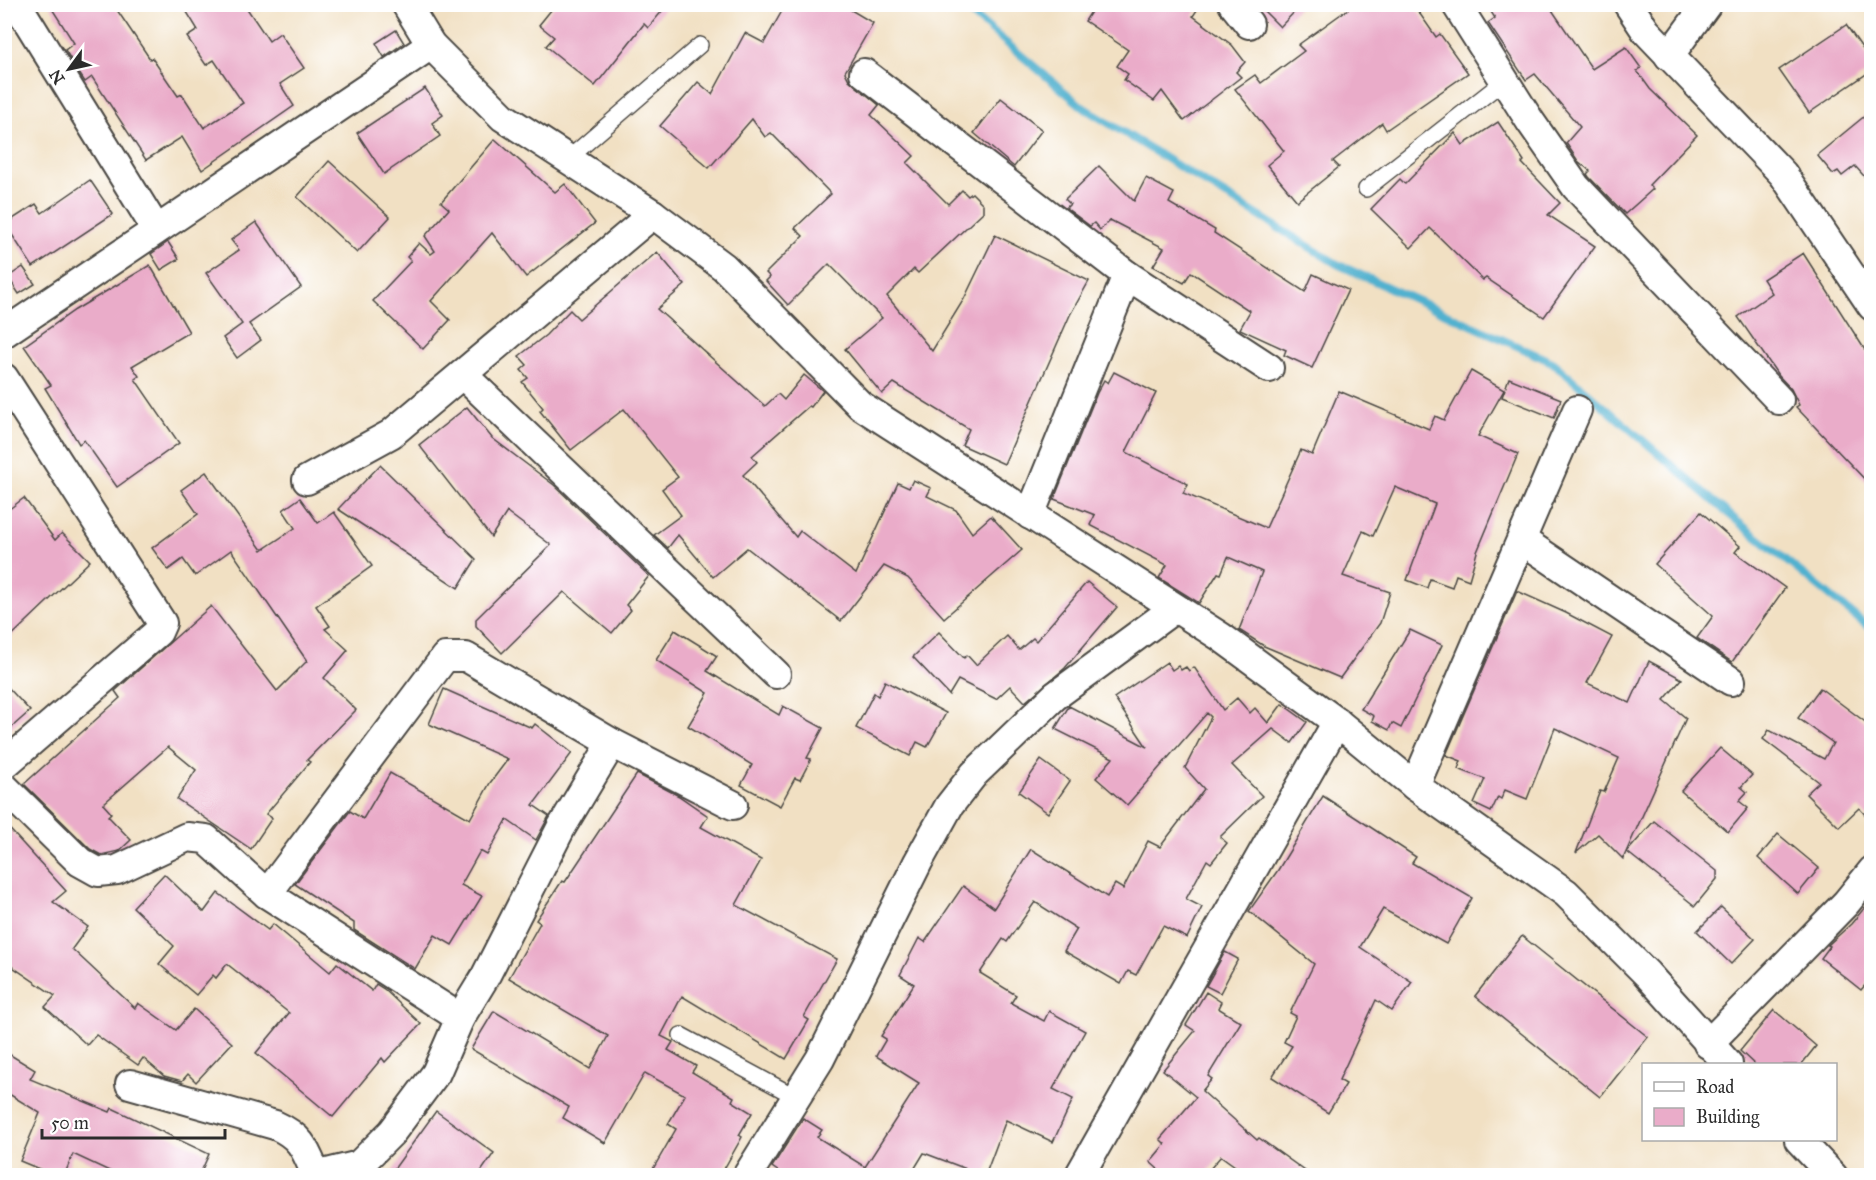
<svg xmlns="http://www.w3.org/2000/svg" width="1876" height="1180" font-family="'IM FELL Great Primer',serif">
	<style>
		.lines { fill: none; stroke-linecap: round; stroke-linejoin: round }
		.stream { stroke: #51b1cf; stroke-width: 8 }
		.building { fill: #eaacc9 }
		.lane-casing { stroke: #494642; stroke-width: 18 }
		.street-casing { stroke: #494642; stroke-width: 32 }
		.lane { stroke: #fff; stroke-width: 15 }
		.street { stroke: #fff; stroke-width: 28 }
	</style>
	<rect width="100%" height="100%" fill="#fff"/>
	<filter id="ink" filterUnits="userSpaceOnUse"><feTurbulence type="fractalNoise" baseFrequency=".0167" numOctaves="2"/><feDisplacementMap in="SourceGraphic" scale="12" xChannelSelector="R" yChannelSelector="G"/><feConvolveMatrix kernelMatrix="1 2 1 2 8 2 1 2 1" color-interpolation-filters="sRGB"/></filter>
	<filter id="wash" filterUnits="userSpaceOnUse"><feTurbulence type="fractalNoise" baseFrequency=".008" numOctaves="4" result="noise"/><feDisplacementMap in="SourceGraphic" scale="24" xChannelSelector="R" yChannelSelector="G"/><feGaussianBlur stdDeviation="1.35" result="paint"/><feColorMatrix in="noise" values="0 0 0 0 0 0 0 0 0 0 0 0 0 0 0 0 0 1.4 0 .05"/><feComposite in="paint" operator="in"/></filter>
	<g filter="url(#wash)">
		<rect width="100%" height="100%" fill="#f1e0c3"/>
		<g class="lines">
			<!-- stream -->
			<path class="stream" d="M960,4L1084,108L1337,264L1552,362L1731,516L1872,630"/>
		</g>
		<g id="blocks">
			<!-- building -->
			<g class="building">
				<path d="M49,4H113L150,59L152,58L178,96L182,94L204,128L243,103L214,60L206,65L187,37L198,30L182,4H244L269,41L280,33L304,68L280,84L294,106L202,170L182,137L146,160L92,77L85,82L79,73L65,50L74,43Z"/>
				<path d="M556,4H668L648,28L644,24L595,86L546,46L554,37L539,25Z"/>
				<path d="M786,4H841L873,23L845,72L849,80L879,105L871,115L914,156L907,163L948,204L962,190L968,196L972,193L983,204V212L918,273L914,269L887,296L932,351L964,299L995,235L1089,281L1070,315L1004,464L962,445L969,429L894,383L882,394L845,349L882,318L829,264L788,305L766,281L770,277L766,273L803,236L795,228L831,194L771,133L765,137L752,119L709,168L660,126L698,82L712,94L745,33L764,43Z"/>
				<path d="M1096,4H1201L1193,16L1232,45L1245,62L1236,72L1241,77L1184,121L1162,91L1154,101L1124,80L1128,74L1117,66L1128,50L1085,21Z"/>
				<path d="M1257,4H1302L1280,27Z"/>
				<path d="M1355,4H1413L1436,37L1440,34L1468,73L1386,130L1382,123L1333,161L1339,167L1297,201L1267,165L1284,151L1235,89L1255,75L1261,83L1304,51L1298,45Z"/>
				<path d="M1486,4H1548L1592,69L1626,47L1641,68L1637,71L1650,89L1697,135L1649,185L1653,189L1625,214L1589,177L1587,174L1590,171L1578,161L1566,143L1580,127L1535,74L1526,80L1488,23L1495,18Z"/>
				<path d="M1846,25L1872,62V70L1809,113L1779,70Z"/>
				<path d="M396,30L404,43L384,57L376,43Z"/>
				<path d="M425,88L443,115L432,123L440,136L384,174L357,133Z"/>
				<path d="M1001,98L1042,130L1014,167L974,133Z"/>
				<path d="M1872,110V185L1855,166L1842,176L1838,171L1833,174L1817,155Z"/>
				<path d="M1498,122L1524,161L1522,163L1560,203L1548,215L1595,246L1544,317L1486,278L1483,280L1430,228L1411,248L1371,209L1400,179L1405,184L1455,133L1463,145Z"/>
				<path d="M495,139L555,192L565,184L595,223L526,277L492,233L431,301L450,320L423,349L373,301L411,261L407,257L419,243L431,254L435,251L425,236L449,209L441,202Z"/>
				<path d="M329,161L390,217L357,253L297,197Z"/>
				<path d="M1099,166L1134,201L1146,178L1174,193L1169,203L1215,230L1214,233L1305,292L1313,274L1348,290L1312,368L1284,355L1286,350L1240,329L1250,311L1191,272L1184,283L1153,266L1164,248L1110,220L1100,230L1094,223L1090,226L1066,208L1070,204L1065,199Z"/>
				<path d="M90,180L113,214L33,267L5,224L36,204L42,213Z"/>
				<path d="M256,222L301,287L249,324L261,340L237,358L223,338L242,324L206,273L239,250L231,240Z"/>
				<path d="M168,242L179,259L161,270L151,254Z"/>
				<path d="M657,252L685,285L657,309L765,406L778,394L784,400L804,375L823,391L811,407L809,406L752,456L757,462L743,475L796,537L800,531L856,574L898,483L909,488L913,480L931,488L927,496L956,510L972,533L991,516L1022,550L944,618L908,578L884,566L841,621L747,548L713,577L678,535L668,548L654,535L681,515L662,489L678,477L624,409L571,450L540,411L543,408L522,382L528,378L521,370L527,365L519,356L546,335L570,310L579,319Z"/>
				<path d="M1803,253L1872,361V487L1796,407L1799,405L1791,389L1778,375L1738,317L1772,293L1763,279Z"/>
				<path d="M150,265L189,332L132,366L139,376L135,379L179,443L117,487L84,440L79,444L45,388L51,385L24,346L75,310Z"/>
				<path d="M23,267L35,284L19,294L8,277Z"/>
				<path d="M1471,371L1504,390L1478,436L1518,454L1477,552L1469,580L1456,575L1452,587L1430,579L1427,588L1407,580L1435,504L1395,487L1373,536L1363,531L1343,576L1390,592L1380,623L1340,678L1264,646L1239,630L1262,572L1228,557L1221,574L1218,573L1199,603L1159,578L1167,565L1090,525L1095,515L1054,499L1097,393L1104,380L1108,383L1114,372L1156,393L1126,452L1188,484L1183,493L1266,528L1301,450L1312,455L1339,391L1429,429L1435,416L1444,420Z"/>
				<path d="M1509,378L1561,399L1554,418L1502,397Z"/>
				<path d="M467,407L492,438L554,485L649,576L626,605L631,610L612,633L564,592L502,653L476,626V619L551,545L507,512L491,537L419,445Z"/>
				<path d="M380,465L476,559L458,588L338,509Z"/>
				<path d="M206,472L262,550L295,528L283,510L300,498L318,523L334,512L372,566L316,606L330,626L325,629L348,650L324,678L356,710L307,760L310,762L266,814L272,818L251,849L177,799L196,770L168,747L103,804L111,813L108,816L131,840L119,851L101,855L90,849L24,784L120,698L115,691L211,606L277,691L307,661L231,550L195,576L183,559L168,570L152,548L198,514L181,490Z"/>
				<path d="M24,498L55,540L62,533L90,561L4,643V513Z"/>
				<path d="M1701,512L1740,546L1735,552L1785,588L1732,662L1697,638L1713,616L1655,564Z"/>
				<path d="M1087,582L1117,607L1065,668L1025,702L1010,686L996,699L958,680L949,695L913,657L939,632L964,658L967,655L976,665L1007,636L1019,650L1033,638L1036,641Z"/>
				<path d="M1517,591L1566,613L1612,637L1587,683L1630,703L1649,661L1682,679L1664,700L1686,718L1623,859L1598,834L1576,853L1600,791L1604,792L1619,758L1555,728L1527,799L1505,790L1501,799L1498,797L1491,812L1474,804L1485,779L1458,769L1461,761L1446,755Z"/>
				<path d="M675,630L717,656L707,671L779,715L783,706L823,728L807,758L811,759L800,780L795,778L780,806L741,785L752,765L688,726L708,693L656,660Z"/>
				<path d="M1410,630L1442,645L1401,728L1392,723L1389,730L1372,721L1374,716L1361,709Z"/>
				<path d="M1167,662L1172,670L1178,666L1181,670L1186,667L1189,671L1194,667L1223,710L1237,698L1250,713L1255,708L1268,723L1282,704L1307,722L1292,743L1273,729L1232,765L1262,796L1220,837L1227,843L1211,863L1207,860L1186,899L1202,907L1187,938L1163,926L1136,975L1128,971L1121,984L1064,951L1077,929L1035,902L1007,942L1003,939L980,973L1016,995L1011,1003L1044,1021L1049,1011L1085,1031L1053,1089L1073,1099L1053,1142L1006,1120L985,1176L924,1153L910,1176H785L772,1167L803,1118L822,1130L817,1137L865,1167L919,1083L876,1056L886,1039L881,1036L914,984L900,975L919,938L925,942L963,886L994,908L1031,849L1107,897L1115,884L1123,889L1148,841L1160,847L1204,789L1185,768L1211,717L1207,713L1127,805L1096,778L1113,758L1055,729L1069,706L1147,747L1114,698Z"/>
				<path d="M885,681L946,713L927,747L917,742L910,756L856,728L874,693L878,696Z"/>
				<path d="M4,683L30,711L4,734Z"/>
				<path d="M1820,688L1872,727V822L1859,808L1839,827L1806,794L1819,782L1763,739L1769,730L1824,759L1833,743L1798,718Z"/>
				<path d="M444,689L532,728L535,724L572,753L533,805L549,816L536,840L507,820L487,855L480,851L461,885L482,896L452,945L435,935L415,969L354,930V923L295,884L350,811L363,819L390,773L470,819L490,783L508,759L429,724Z"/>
				<path d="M1720,748L1752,775L1741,787L1747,792L1739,801L1748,808L1728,832L1681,791Z"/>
				<path d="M1041,760L1070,781L1048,813L1019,792Z"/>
				<path d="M637,774L679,796L708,816L701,827L761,860L736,905L837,959L804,1017L809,1020L786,1059L682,996L661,1036L673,1042L668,1050L696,1066L692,1072L734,1097L732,1101L752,1113L739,1135L742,1137L720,1176H649L676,1129L668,1124L685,1095L645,1073L605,1143L563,1118L569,1107L471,1049L494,1011L590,1069L608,1036L509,978L540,923L536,920L562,881L565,882Z"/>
				<path d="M1323,796L1416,857L1412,863L1472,898L1446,944L1383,909L1360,947L1412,982L1392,1011L1376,1000L1339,1080L1346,1084L1328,1113L1272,1077L1292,1046L1284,1042L1296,1016L1290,1013L1314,964L1249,911L1278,870Z"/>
				<path d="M1654,821L1717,871V879L1695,906L1627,852Z"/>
				<path d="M4,823L66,891L53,902L88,927L72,949L135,1008L138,1003L176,1030L194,1009L232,1043L196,1082L188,1074L182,1081L164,1076L143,1058L138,1065L96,1035L87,1045L45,1007L55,996L4,961Z"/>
				<path d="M1778,834L1819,868L1798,894L1758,858Z"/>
				<path d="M164,874L204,912L218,893L268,930L273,924L330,972L337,963L372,991L376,984L384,989L421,1024L385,1062L382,1058L333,1117L256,1053L289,1013L227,964L216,978L213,975L196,995L159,964L174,946L133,907Z"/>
				<path d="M1872,899V977L1861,990L1821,958L1830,946L1828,945L1851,924Z"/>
				<path d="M1721,907L1755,939L1731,964L1697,931Z"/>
				<path d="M1522,936L1648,1037L1600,1097L1475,996Z"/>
				<path d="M1225,952L1238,959L1220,993L1206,986Z"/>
				<path d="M1206,992L1221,1002L1218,1008L1241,1022L1208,1076L1212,1079L1202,1091L1257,1140L1259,1138L1312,1176H1249L1221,1156L1204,1176H1166L1150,1162L1165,1144L1160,1139L1196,1097L1163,1070L1195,1031L1186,1025Z"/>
				<path d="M1774,1010L1816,1046L1801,1065H1755L1740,1051Z"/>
				<path d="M4,1051L35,1070L30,1079L110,1112L112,1108L209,1154L199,1176H120L73,1154L64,1176H56L20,1161L40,1113L4,1091Z"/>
				<path d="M436,1111L494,1153L478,1176H389Z"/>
			</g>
		</g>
	</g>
	<g filter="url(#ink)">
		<use href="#blocks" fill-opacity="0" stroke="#494642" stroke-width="1.5"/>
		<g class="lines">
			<!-- lane casing -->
			<g class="lane-casing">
				<g id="lane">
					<path d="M568,159L700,45"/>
					<path d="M1366,189L1505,80"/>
					<path d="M681,1035L796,1097"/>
				</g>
			</g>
			<!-- street casing -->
			<g class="street-casing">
				<g id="street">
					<path d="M17,4L156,229"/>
					<path d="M406,4L431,45L503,117L653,214L724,267L860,405L1221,637L1337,722L1415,786L1566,893L1647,974L1728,1064"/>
					<path d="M1233,4L1249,24"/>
					<path d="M1456,4L1530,121L1576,187L1779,400"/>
					<path d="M1628,4L1646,31L1783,174L1872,306"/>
					<path d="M1669,56L1707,4"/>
					<path d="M864,73L1127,275L1269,368"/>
					<path d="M4,333L431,45"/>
					<path d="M463,375L776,674"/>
					<path d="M4,378L162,623L158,632L4,765"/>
					<path d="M307,480L391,434L653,214"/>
					<path d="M1030,515L1127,275"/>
					<path d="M1522,540L1731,681"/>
					<path d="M1415,786L1577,410"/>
					<path d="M4,787L80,862L98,872L117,870L187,837L206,839L267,894L460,1018"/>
					<path d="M267,894L445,657H466L612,743L733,805"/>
					<path d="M1708,1044L1846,903L1872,871"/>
					<path d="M130,1084L275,1125C302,1137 305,1149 316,1175"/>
					<path d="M1799,1140L1833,1176"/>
					<path d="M315,1176L359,1165L392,1132L436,1073L460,1018L485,977L561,828L612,743"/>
					<path d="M747,1176L820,1059L918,862L949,806L974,774L1055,696L1175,608"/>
					<path d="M1079,1176L1337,722"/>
				</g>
			</g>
			<!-- lane -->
			<use href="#lane" class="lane"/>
			<!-- street -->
			<use href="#street" class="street"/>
		</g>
	</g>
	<!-- margin -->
	<rect width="1876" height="1180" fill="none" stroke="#fff" stroke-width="24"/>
	<!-- legend -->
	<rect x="1642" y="1063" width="195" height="78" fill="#ffffff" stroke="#aaaaaa" stroke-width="1.5"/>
	<rect x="1654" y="1082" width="30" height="9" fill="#ffffff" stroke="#aaaaaa" stroke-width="1.5"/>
	<text x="1696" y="1093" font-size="18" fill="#2b2b2b">Road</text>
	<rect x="1654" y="1108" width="30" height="18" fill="#eaacc9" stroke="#aaaaaa" stroke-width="1.5"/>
	<text x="1696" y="1123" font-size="18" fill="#2b2b2b">Building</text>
	<!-- north arrow -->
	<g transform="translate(69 69) rotate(237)" stroke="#ffffff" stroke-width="4.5" paint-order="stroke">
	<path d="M0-4.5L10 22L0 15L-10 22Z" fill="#2b2b2b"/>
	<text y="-9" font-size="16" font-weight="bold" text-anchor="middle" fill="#2b2b2b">N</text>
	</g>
	<!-- scale -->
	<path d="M42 1129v9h183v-9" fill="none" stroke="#2b2b2b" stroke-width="3"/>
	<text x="51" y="1129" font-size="18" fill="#2b2b2b" stroke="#ffffff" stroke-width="4.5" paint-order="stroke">50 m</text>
</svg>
